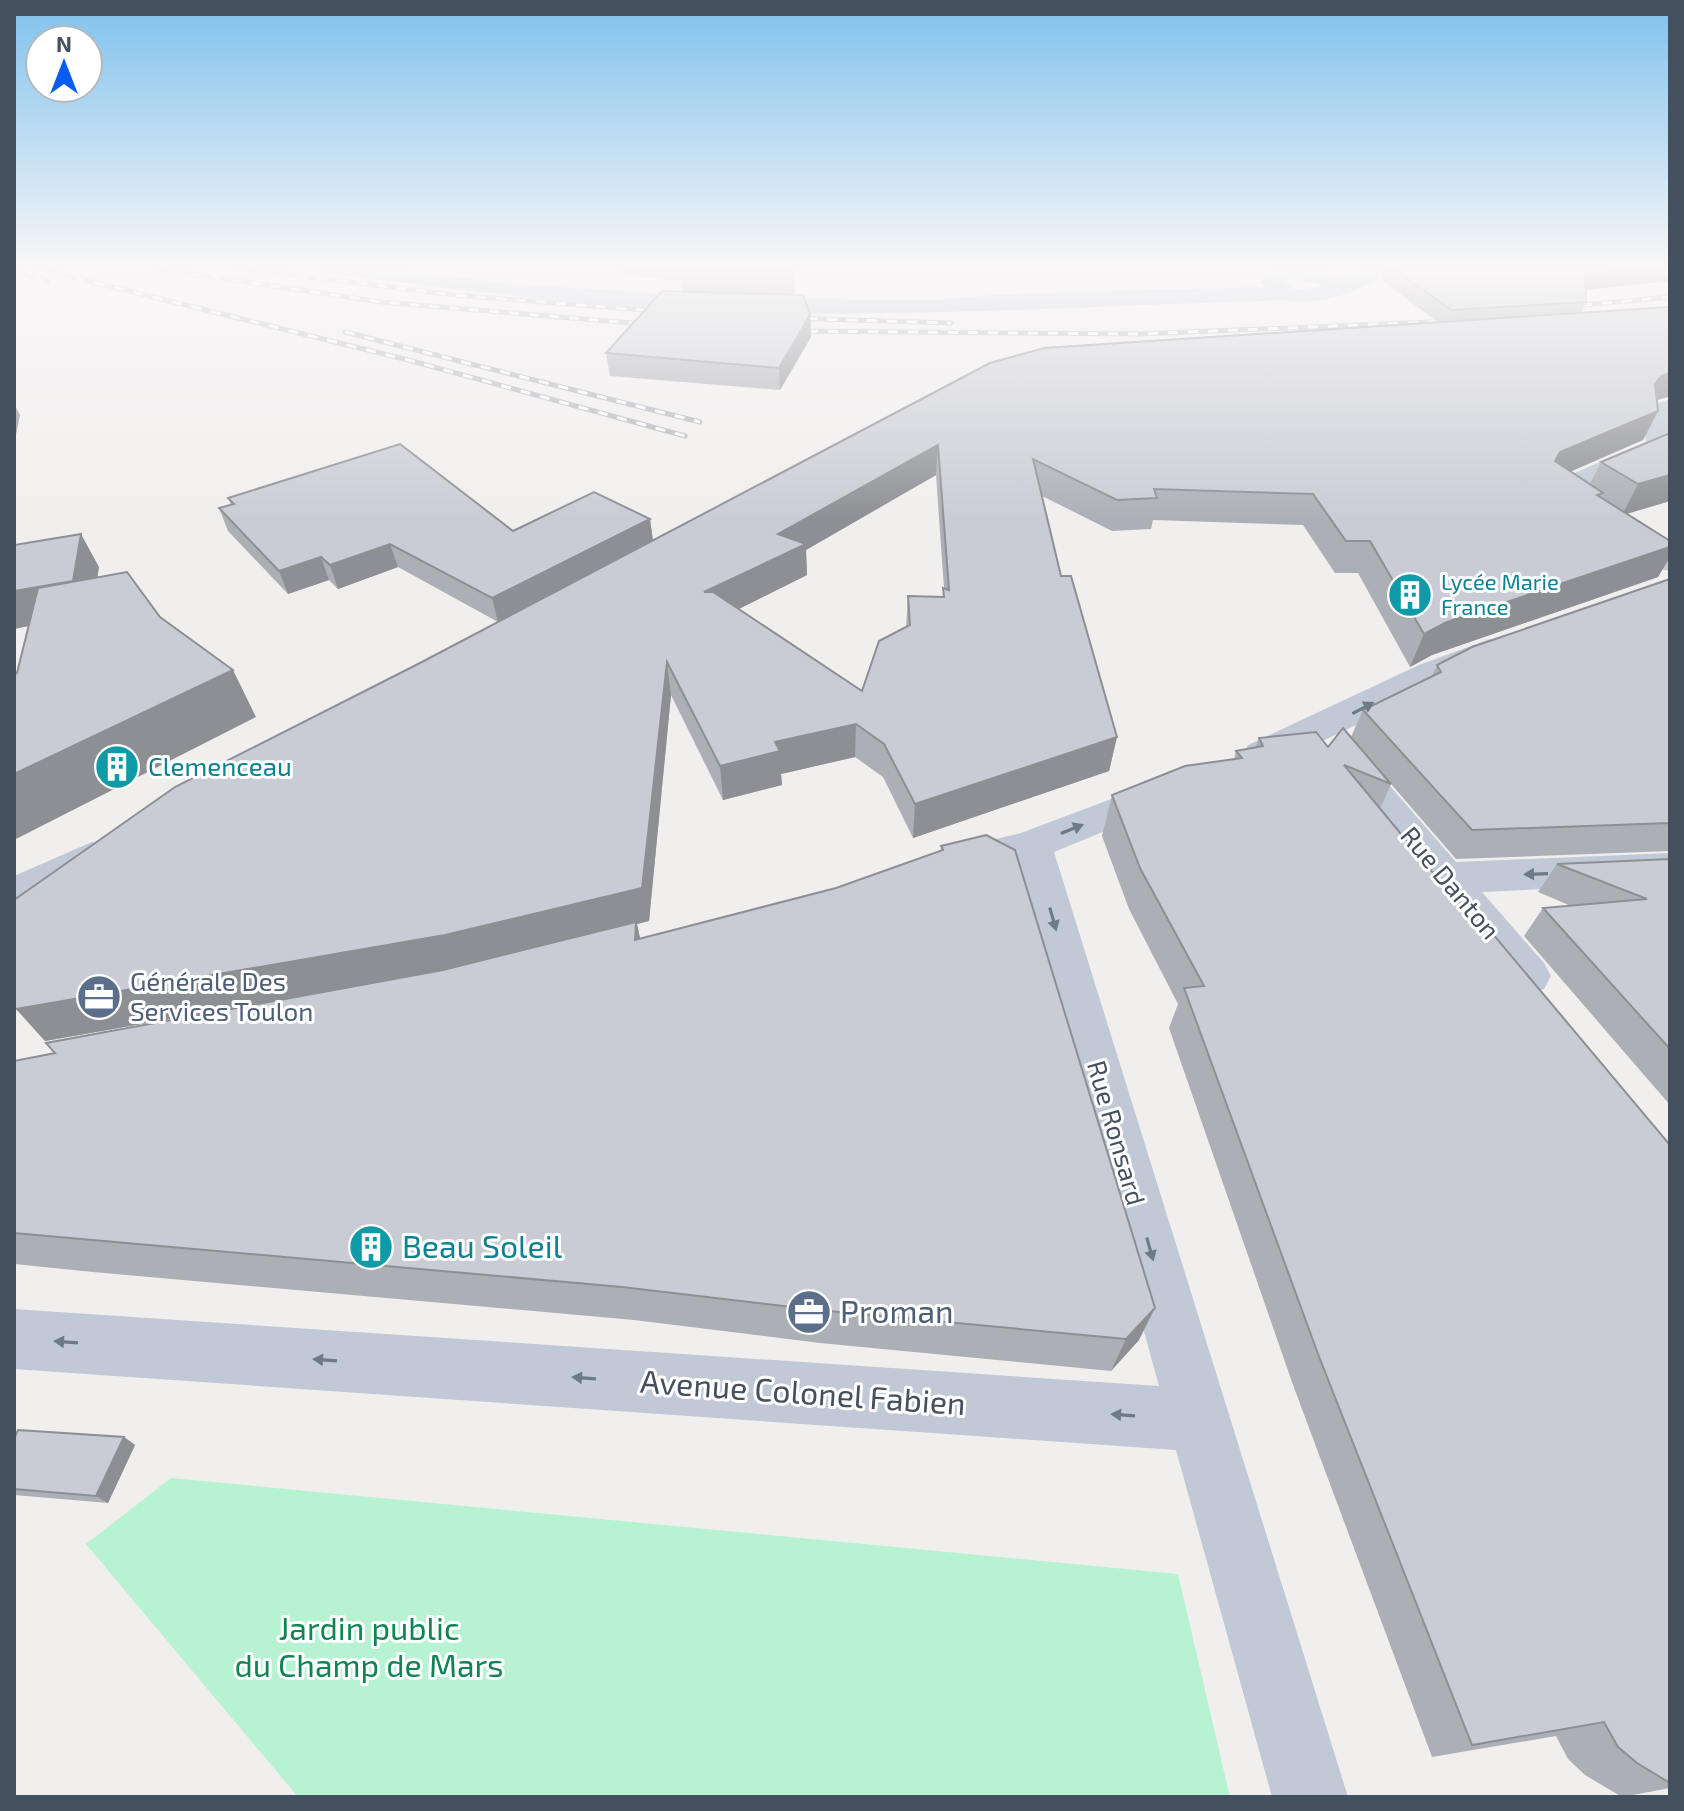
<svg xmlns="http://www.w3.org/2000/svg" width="1684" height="1811" font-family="'Exo 2',sans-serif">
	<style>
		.green { fill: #b7f3d3 }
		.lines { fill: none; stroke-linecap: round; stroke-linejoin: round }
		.street { fill: #c0c9d5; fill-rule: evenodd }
		.secondary { fill: #bec9d9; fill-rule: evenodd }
		.rail-casing { stroke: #afb2b9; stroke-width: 5 }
		.rail { stroke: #fff; stroke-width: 3; stroke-dasharray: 10; stroke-linecap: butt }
		.wall { fill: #adafb6; fill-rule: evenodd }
		.shaded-wall { fill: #8d8f94 }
		.building { fill: #c9ccd4; stroke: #8d8f94; stroke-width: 2; fill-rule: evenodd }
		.oneway { fill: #6f7a87 }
		.labels { text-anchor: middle; stroke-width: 6; stroke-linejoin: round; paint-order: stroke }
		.far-culture-label { font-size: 22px; fill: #0d838f; stroke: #fff; text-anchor: start }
		.culture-label { font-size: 26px; fill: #0d838f; stroke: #fff; text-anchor: start }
		.street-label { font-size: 26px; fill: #44505d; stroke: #fff }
		.service-label { font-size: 26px; fill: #4e5e75; stroke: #fff; text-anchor: start }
		.near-culture-label { font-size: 32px; fill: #0d838f; stroke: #fff; text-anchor: start }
		.near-service-label { font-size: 32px; fill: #4e5e75; stroke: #fff; text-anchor: start }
		.near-street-label { font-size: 32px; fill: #44505d; stroke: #fff }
		.near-park-label { font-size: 32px; fill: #0e8552; stroke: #fff }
	</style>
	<rect width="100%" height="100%" fill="#f1eeee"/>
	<!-- green -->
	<path class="green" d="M171,1478L1178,1574L1230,1797H298L86,1544Z"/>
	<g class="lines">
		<!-- street -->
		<g class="street">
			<path d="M1670,399V452L1579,492L1670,549V571L1659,569L1543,491L1547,485L1646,442L1643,412L1647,407Z"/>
			<path d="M1490,639L1502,642L1507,649L1502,656L1276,763L1262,766L1248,763L1243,754L1248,745L1419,665Z"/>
			<path d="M1343,745L1357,748L1456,862L1670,853V883L1482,892L1544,963L1551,976L1544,989L1528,994L1512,989L1329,766L1324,757L1329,748Z"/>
			<path d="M1164,779L1178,783L1184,792L1178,801L1054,852L1348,1797H1272L1176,1450L14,1369V1309L1159,1386L1015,863L953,879L938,875L932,864L938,853L1021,833Z"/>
			<path d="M92,842L107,847L113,857L107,867L14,911V876Z"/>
		</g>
		<!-- secondary -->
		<path class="secondary" d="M322,268H383L512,284L745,299L936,300L1006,294L1265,287L1260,282C1278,259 1320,265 1342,278L1365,268L1388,270C1371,291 1312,307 1285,300C1106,305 927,317 747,313C609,309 470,291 332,274ZM1294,278L1325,286L1298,290L1284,282Z"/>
		<!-- rail casing -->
		<g class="rail-casing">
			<g id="rail">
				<path d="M36,268L412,361L685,436"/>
				<path d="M152,268L381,302L656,325"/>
				<path d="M238,268L454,295L667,312"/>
				<path d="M14,272L48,281"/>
				<path d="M1562,307L1670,297"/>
				<path d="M787,318L951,323"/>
				<path d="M788,331L1139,334L1456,321"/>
				<path d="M345,332L700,422"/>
			</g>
		</g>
		<!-- rail -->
		<use href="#rail" class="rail"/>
	</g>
	<!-- wall -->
	<g class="wall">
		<path d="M620,268H793L795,272V295L810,315L811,337L780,390L610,376L606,353L682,291L681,281L621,274Z"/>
		<path d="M1385,268H1670L1585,291L1586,302L1581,313L1670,307V397L1657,400L1658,411L1643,440L1570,472L1590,484L1601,462L1670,433V501L1627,514L1670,541V557L1658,577L1432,655L1410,667L1358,573H1335L1303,525L1153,520L1151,529L1112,531L1042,496L1061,576L1117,737L1109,771L913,838L883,777L855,757L781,774L782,785L723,800L671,695L649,921L637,924L640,938L836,888L941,851V846L1139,1340L1111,1371L820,1343L634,1320L93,1272L14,1264V1061L55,1053L346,988L45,1041L14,1006L420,663L498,622L398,567L338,589L329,580L288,594L228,531L219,508L231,505L228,498L513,531L650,519L653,540L990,363L1438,322L1381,280ZM936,475L944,588H943V597L908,596L906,627L862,691L738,609L807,575L806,550Z"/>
		<path d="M1670,579V851L1456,859L1391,784L1380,809L1458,903L1670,1145V1788L1622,1797L1585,1775L1568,1759L1556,1736L1432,1757L1293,1385L1169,1028L1178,1004L1129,909L1102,836L1112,795L1234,759L1236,751L1255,748L1259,738L1328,747L1351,737L1363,710L1432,676L1437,665Z"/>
		<path d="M1670,859V1105L1524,936L1543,908L1571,906L1538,892L1557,864Z"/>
		<path d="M124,1437L135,1445L108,1503L14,1495V1439Z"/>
	</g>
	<!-- shaded-wall -->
	<g class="shaded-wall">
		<path d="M1651,268H1670V281L1577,291L1585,275Z"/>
		<path d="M810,315L811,337L780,390L779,368Z"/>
		<path d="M1670,373L1669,396L1646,404L1655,384L1661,376Z"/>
		<path d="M14,404L20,415L14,444Z"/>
		<path d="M1658,411L1643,440L1546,482L1555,461L1560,452Z"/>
		<path d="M938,445L936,475L806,550L807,575L707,625L704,592L778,534Z"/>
		<path d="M1670,475V501L1622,515L1638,484Z"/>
		<path d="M650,519L653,542L498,622L492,598Z"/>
		<path d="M81,534L99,567L92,614L14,629V591Z"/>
		<path d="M390,544L398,567L338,589L330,565Z"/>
		<path d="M1670,547V557L1658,577L1432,655L1410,667L1424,634L1447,622Z"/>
		<path d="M321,557L329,580L288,594L279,571Z"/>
		<path d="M667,662L671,695L649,921L637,924L645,962L458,968L45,1041L16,1009Z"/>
		<path d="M233,670L256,717L14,840V774Z"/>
		<path d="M856,724L855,757L781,774L782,785L723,800L720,766L775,742Z"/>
		<path d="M1117,737L1109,771L913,838L915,804Z"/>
		<path d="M1155,1308L1139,1340L1111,1371L1126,1339Z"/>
		<path d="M124,1437L135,1445L108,1503L96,1496Z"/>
	</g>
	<!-- building -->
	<g class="building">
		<path d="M686,268H793L795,272Z"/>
		<path d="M1392,268H1651L1585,275L1586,302L1452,310Z"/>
		<path d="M662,291L803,295L810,315L779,368L606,353Z"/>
		<path d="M1670,307V373L1661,376L1655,384L1658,411L1560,452L1555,461L1603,493L1597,495L1670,541V547L1447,622L1424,634L1370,541H1346L1313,494L1154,489L1157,498L1117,500L1033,459L1061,576H1071L1117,737L915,804L884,744L856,724L775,742L780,751L720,766L667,662L642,888L445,935L16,1009L14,1006V900L175,787L420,663L990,363L1044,348ZM938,445L949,590L943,588L944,597L908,596L910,625L879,641L862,691L713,592H704L806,544L778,534Z"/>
		<path d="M1670,433V475L1638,484L1601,462Z"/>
		<path d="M400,444L513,531L594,492L650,519L492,598L390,544L330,565L321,557L279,571L219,508L234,504L228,498Z"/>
		<path d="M81,534L73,581L14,591V545Z"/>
		<path d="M127,572L160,617L233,670L14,774V675L17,673L38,588Z"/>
		<path d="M1670,579V823L1472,830L1363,710L1441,672L1437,665L1472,647Z"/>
		<path d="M1343,728L1391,784L1344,765L1458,903L1466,902L1670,1145V1783L1637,1763L1618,1747L1604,1722L1472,1745L1318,1354L1184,988L1204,986L1140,868L1112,795L1185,766L1242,758L1236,751L1263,746L1259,738L1316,732L1328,747Z"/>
		<path d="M986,835L1015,850L1155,1308L1126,1339L818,1310L622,1287L14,1233V1061L55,1053L46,1043L443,970L636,922L635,940L836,888L943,850L941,846Z"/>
		<path d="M1670,859V1049L1543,908L1647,899L1557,864Z"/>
		<path d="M18,1430L124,1437L96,1496L14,1489V1439Z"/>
	</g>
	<!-- one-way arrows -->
	<defs><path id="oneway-solid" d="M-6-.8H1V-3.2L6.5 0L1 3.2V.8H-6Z" transform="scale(2)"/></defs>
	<g class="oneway">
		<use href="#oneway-solid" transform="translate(1363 708) rotate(-28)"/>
		<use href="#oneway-solid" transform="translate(1072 829) rotate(-22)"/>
		<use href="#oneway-solid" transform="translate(1536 874) rotate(178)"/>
		<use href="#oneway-solid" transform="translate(1053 919) rotate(74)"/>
		<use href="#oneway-solid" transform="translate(1150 1249) rotate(74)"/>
		<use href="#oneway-solid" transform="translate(66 1342) rotate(-176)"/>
		<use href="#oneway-solid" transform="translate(325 1360) rotate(-176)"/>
		<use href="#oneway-solid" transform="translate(584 1378) rotate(-176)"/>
		<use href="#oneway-solid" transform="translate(1123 1415) rotate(-176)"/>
	</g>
	<!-- sky -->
	<linearGradient id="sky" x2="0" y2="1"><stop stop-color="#7ec1ed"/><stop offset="0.51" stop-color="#f9f7f7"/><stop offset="1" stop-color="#f9f7f7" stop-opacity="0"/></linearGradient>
	<rect width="1684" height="522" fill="url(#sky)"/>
	<!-- icons -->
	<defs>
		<g id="building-disc" transform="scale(2.3)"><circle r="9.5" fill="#0f9aa8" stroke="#fff"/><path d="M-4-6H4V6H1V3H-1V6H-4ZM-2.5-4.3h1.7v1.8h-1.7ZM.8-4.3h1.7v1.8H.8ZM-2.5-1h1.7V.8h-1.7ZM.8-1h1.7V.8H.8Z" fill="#fff"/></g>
		<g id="office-disc" transform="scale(2.3)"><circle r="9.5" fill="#5c6f8a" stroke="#fff"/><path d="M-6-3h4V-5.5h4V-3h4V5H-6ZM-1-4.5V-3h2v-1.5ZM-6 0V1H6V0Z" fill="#fff"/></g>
	</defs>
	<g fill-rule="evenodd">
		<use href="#building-disc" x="1410" y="595"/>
		<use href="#building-disc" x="117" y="767"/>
		<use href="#office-disc" x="99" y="997"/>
		<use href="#building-disc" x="371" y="1247"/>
		<use href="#office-disc" x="809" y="1312"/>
	</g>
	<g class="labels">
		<!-- far-culture labels -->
		<g class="far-culture-label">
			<text x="1441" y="590">Lycée Marie<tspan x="1441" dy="25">France</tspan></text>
		</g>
		<!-- culture labels -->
		<g class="culture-label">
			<text x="148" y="776">Clemenceau</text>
		</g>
		<!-- street labels -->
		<g class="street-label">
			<text transform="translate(1450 883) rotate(50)" y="9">Rue Danton</text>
			<text transform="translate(1116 1133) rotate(74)" y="9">Rue Ronsard</text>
		</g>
		<!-- service labels -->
		<g class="service-label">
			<text x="130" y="991">Générale Des<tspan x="130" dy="30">Services Toulon</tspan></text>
		</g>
		<!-- near-culture labels -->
		<g class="near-culture-label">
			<text x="402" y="1258">Beau Soleil</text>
		</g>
		<!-- near-service labels -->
		<g class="near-service-label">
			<text x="840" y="1323">Proman</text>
		</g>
		<!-- near-street labels -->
		<g class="near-street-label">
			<text transform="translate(803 1393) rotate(4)" y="11">Avenue Colonel Fabien</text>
		</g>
		<!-- near-park labels -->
		<g class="near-park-label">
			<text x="369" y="1640">Jardin public<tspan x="369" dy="37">du Champ de Mars</tspan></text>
		</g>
	</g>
	<!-- border -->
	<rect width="1684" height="1811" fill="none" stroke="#44505d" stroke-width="32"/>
	<!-- north arrow -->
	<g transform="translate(64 64)"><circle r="38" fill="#ffffff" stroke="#b4b9be" stroke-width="2"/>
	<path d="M0-6L14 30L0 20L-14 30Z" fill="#085df1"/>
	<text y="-12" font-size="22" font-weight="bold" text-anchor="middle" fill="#44505d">N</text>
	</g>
</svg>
